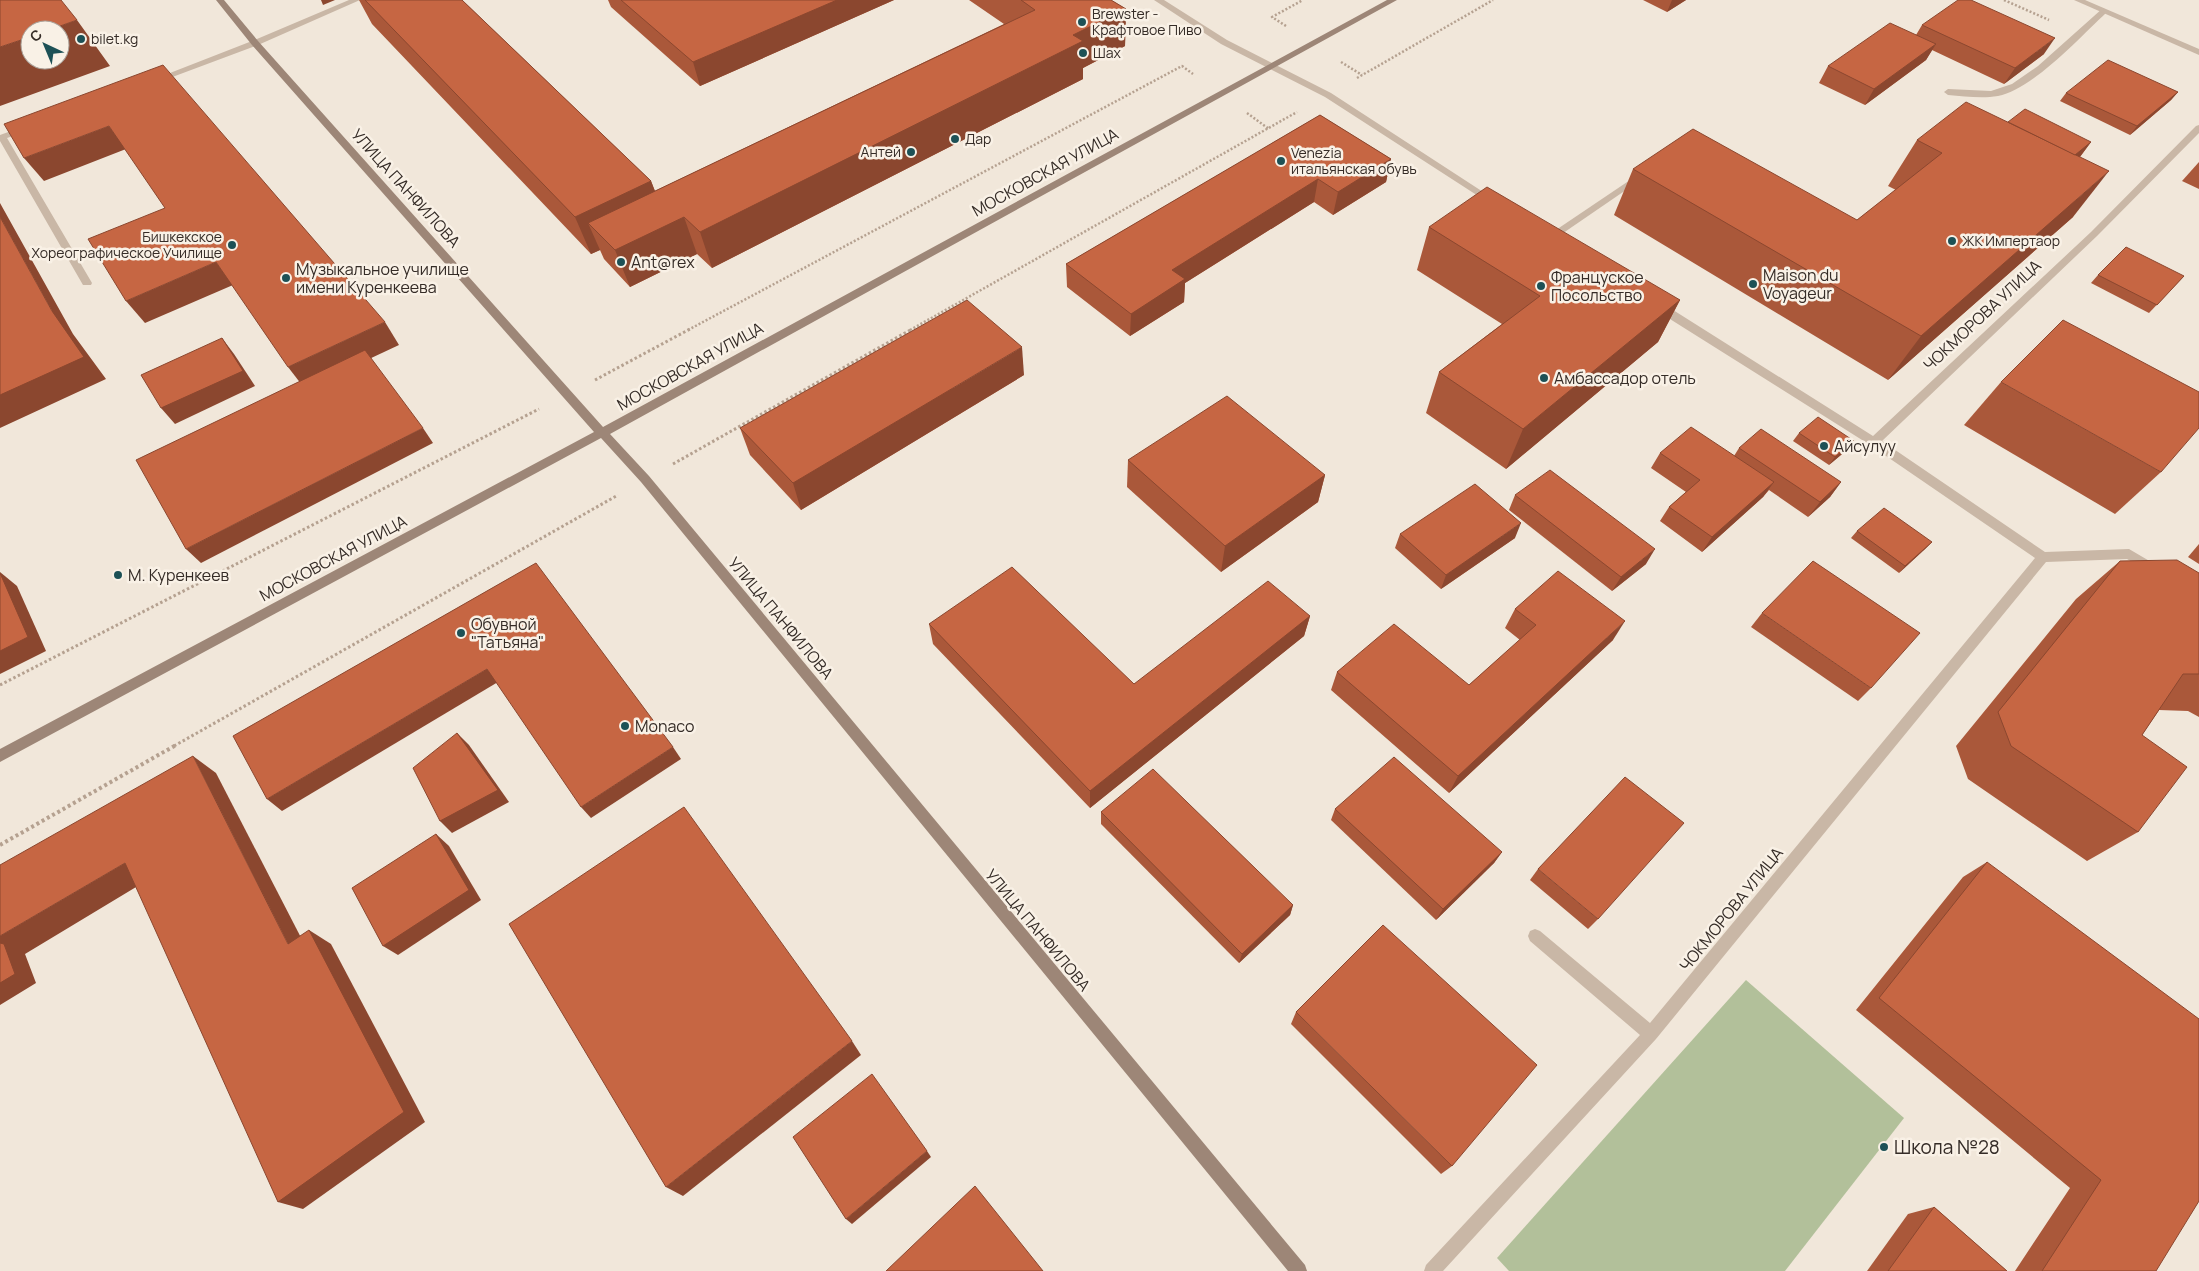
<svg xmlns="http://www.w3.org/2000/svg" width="2199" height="1271" font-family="Manrope,sans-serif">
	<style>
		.green { fill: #b2c09a }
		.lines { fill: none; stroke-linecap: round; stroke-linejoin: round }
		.path-far2 { stroke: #b5a190; stroke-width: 2.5; stroke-dasharray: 2 2; stroke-linecap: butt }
		.path-far1 { stroke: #b5a190; stroke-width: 3; stroke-dasharray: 2.5 2.5; stroke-linecap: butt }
		.path { stroke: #b5a190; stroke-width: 4; stroke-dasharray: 3 3; stroke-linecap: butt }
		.lane { fill: #c9b7a6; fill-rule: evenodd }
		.street { fill: #c9b7a6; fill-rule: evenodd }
		.secondary { fill: #9d8677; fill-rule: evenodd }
		.wall { fill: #aa583a }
		.shaded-wall { fill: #8b472f }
		.building { fill: #c66643; stroke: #8b472f }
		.poi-dot { fill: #1d5156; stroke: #f9f1e6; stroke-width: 2 }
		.labels { text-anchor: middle; stroke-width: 5; stroke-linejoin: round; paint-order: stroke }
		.far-poi-label { font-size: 14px; fill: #352c27; stroke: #f9f1e6; text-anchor: start }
		.street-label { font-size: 16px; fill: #352c27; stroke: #f9f1e6 }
		.poi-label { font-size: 16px; fill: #352c27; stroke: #f9f1e6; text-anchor: start }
		.near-poi-label { font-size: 19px; fill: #352c27; stroke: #f9f1e6; text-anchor: start }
	</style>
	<rect width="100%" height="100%" fill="#f1e7da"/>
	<!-- green -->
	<path class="green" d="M1746,980L1904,1118L1785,1271H1509L1497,1258Z"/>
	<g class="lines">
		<!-- path-far2 -->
		<g class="path-far2">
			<path d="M2004,0L2049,20"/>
			<path d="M1286,26L1272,17L1303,0"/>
			<path d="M1341,62L1362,75"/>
			<path d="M1357,78L1493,0"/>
			<path d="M1247,113L1269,129"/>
			<path d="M688,330L1182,66L1193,74"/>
			<path d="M910,330L1297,112"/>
		</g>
		<!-- path-far1 -->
		<g class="path-far1">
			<path d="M595,380L690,329"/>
			<path d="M673,464L912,329"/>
			<path d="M0,685L539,409"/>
			<path d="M174,746L618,495"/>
		</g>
		<!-- path -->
		<path class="path" d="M0,845L176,745"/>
		<!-- lane -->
		<g class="lane">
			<path d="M349,0H360L258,45L159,82L152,80L252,41Z"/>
			<path d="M2103,8L2107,11L2106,13C2079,38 2033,89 1998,96C1981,99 1964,96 1948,95L1944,92L1948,89L1991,91L2012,84L2038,66Z"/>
			<path d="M25,126L30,129L28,131L7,138L92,283L91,285H83L0,141V135Z"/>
			<path d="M1639,174L1642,175V179L1553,240H1547V236Z"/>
		</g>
		<!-- street -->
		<g class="street">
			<path d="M1154,0H1164L1227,40L1331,93L1497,201L1495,203H1489L1325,97L1221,44Z"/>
			<path d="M2074,0H2085L2199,49V55Z"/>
			<path d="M2199,125V133L2097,236L1882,441L2045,552L2129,549L2158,566L2160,569L2158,572H2150L2127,559L2046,562L1656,1039L1443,1271H1424L1426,1265L1640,1035L1530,941L1528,936L1530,931L1535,929L1540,931L1650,1023L2035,558L1870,445L1654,309V303H1662L1873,436L2091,232L2196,126Z"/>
		</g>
		<!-- secondary -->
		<path class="secondary" d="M216,0H224L258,41L603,427L1387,0H1397L610,434L649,476L1305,1265L1307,1271H1288L641,482L601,438L0,762V749L594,432L252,45Z"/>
	</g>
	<!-- wall -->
	<g class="wall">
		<path d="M359,0H462L651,181L655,191L1004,24L969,0H1111L1126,9L1125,46L1083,68V79L712,268L697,254L630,287L604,259L600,250L591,254L372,24Z"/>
		<path d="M608,0H894L700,86L611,7Z"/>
		<path d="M1643,0H1686L1667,12Z"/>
		<path d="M1922,25L2044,54L2004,84L1932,50L1926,60L1865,105L1819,83L1828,66L1916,35Z"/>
		<path d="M2178,92L2171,100L2130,135L2060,101L2066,93Z"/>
		<path d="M1320,115L1391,159L1386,182L1333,215L1314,202L1185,283L1184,302L1130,336L1067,287L1066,264Z"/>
		<path d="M2008,122L2091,142L2080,157L2073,217L1888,380L1614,215L1633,169L1857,220L1896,190L1888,186L1917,140Z"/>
		<path d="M2199,162V189L2182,181Z"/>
		<path d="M1429,227L1680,300L1658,342L1506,469L1426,413L1439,372L1502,324L1417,270Z"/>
		<path d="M2098,275L2184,276L2149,313L2091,283Z"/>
		<path d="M1024,375L801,510L750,455L740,428Z"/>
		<path d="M2001,382L2161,472L2115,514L1964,425Z"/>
		<path d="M1799,433L1848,449L1829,465L1793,441Z"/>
		<path d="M1739,448L1841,482L1830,497L1808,517L1769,490L1763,497L1702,552L1660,521L1669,507L1686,492L1651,468L1660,453L1734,456Z"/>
		<path d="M1128,460L1325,475L1318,502L1221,572L1127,487Z"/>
		<path d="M1515,495L1646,564L1612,591L1509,510Z"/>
		<path d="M1857,531L1932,542L1925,549L1899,573L1851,538Z"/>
		<path d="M1400,534L1515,538L1441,589L1395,548Z"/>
		<path d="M2199,544V564L2188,557Z"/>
		<path d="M2120,561L2199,573V717L2188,711L2159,710L2142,735L2138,832L2087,861L1968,779L1956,746L2076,599Z"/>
		<path d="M1515,609L1613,640L1449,793L1331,690L1337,672L1469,685L1520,640L1505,628Z"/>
		<path d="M1762,613L1871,688L1858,701L1751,627Z"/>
		<path d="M1310,616L1304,636L1090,808L933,644L929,624L1134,684Z"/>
		<path d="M1335,809L1502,852L1494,863L1436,920L1331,820Z"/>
		<path d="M1101,812L1293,905L1290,915L1239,963L1101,824Z"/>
		<path d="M1987,862L2156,1271H2015L2070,1188L1856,1010L1963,877Z"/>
		<path d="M1538,869L1598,919L1588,929L1530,880Z"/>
		<path d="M1296,1012L1452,1166L1441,1174L1291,1024Z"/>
		<path d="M1934,1207L2007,1271H1867L1908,1214Z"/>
	</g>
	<!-- shaded-wall -->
	<g class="shaded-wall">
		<path d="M321,0H335L323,5Z"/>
		<path d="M837,0H894L700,86L693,62Z"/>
		<path d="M1672,0H1686L1667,12Z"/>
		<path d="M1126,9L1125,46L1083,68V79L712,268L700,232L1073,35Z"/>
		<path d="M77,20L110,66L0,106V47L30,37V60H60V30H49Z"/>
		<path d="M2055,38L2044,54L2004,84L2015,68Z"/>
		<path d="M1936,44L1926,60L1865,105L1874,89Z"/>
		<path d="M2178,92L2171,100L2130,135L2137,126Z"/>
		<path d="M109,126L126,149L44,181L24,158Z"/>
		<path d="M2091,142L2079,158L2046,179Z"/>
		<path d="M1391,159L1386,182L1333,215L1338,192Z"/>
		<path d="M2109,171L2073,217L1888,380L1921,336Z"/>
		<path d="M1318,179L1314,202L1185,283L1184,302L1130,336L1131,314L1172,270Z"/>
		<path d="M651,181L665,218L588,223L600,250L591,254L575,217Z"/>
		<path d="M0,203L73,334L106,379L0,428V395L52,311L0,217Z"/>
		<path d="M684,217L697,254L630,287L615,250Z"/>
		<path d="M216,262L233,285L145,323L126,301Z"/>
		<path d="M1680,300L1658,342L1506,469L1523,429Z"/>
		<path d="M385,322L399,345L305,389L288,367Z"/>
		<path d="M222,338L234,354L255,386L175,424L161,408Z"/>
		<path d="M1022,347L1024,375L801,510L793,483Z"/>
		<path d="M423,428L433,443L201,563L186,549Z"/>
		<path d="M1854,441L1848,449L1829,465L1835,457Z"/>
		<path d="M1325,475L1318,502L1221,572L1225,546Z"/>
		<path d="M1774,482L1763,497L1702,552L1712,537Z"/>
		<path d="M1841,482L1830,497L1808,517L1820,502Z"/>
		<path d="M1521,523L1515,538L1441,589L1446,575Z"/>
		<path d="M1932,542L1925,549L1899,573L1905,566Z"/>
		<path d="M1655,549L1646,564L1612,591L1621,577Z"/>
		<path d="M0,572L17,586L46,651L0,674Z"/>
		<path d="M1310,616L1304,636L1090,808V791Z"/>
		<path d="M1625,621L1613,640L1449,793L1458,776Z"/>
		<path d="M487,669L498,682L282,811L267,799Z"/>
		<path d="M457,733L469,745L509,802L452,833L440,821Z"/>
		<path d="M673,747L681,759L591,818L581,807Z"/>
		<path d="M193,756L216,773L311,957L288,944Z"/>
		<path d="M436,834L449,846L481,900L398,955L383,946Z"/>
		<path d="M1502,852L1494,863L1436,920L1443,909Z"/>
		<path d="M125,863L151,878L25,954L36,983L0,1005V936Z"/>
		<path d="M1293,905L1290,915L1239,963L1242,954Z"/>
		<path d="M309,930L331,944L425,1122L303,1209L278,1202Z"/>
		<path d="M852,1041L861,1055L683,1196L666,1187Z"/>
		<path d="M927,1151L931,1157L852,1224L846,1219Z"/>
	</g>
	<!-- building -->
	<g class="building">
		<path d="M0,0H61L77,20L49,30H30V37L0,47Z"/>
		<path d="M365,0H462L651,181L575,217Z"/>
		<path d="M621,0H837L693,62Z"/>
		<path d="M1021,0H1111L1126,9L1073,35L1083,41L700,232L684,217L615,250L588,223L1035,10Z"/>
		<path d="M1958,0H1971L2055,38L2015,68L1922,25Z"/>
		<path d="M1890,23L1936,44L1874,89L1828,66Z"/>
		<path d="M2108,60L2178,92L2137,126L2066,93Z"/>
		<path d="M163,65L385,322L288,367L216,262L126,301L88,239L165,208L109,126L24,158L4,124Z"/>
		<path d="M1966,102L2109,171L1921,336L1633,169L1693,129L1857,220L1942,153L1917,140Z"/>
		<path d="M2025,109L2091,142L2075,155L2008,122Z"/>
		<path d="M1320,115L1391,159L1338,192L1318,179L1172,270L1185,279L1131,314L1066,264Z"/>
		<path d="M1487,187L1680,300L1523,429L1439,372L1540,296L1429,227Z"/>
		<path d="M0,217L52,311L84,357L0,395Z"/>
		<path d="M2126,247L2184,276L2157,305L2098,275Z"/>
		<path d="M967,300L1022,347L793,483L740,428Z"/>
		<path d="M2063,320L2199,392V428L2161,472L2001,382Z"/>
		<path d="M222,338L243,371L161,408L141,375Z"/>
		<path d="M365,350L423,428L186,549L136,460Z"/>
		<path d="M1227,396L1325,475L1225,546L1128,460Z"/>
		<path d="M1818,417L1854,441L1835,457L1799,433Z"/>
		<path d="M1691,427L1774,482L1712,537L1669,507L1700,480L1660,453Z"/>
		<path d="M1761,429L1841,482L1820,502L1739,448Z"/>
		<path d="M1550,470L1655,549L1621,577L1515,495Z"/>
		<path d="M1475,484L1521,523L1446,575L1400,534Z"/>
		<path d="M1884,508L1932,542L1905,566L1857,531Z"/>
		<path d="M2177,560L2199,573V674H2183L2142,735L2187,767L2138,832L2011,746L1998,712L2120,561Z"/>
		<path d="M1813,561L1920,633L1871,688L1762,613Z"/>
		<path d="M536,563L673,747L581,807L487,669L267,799L233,736Z"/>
		<path d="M1012,567L1134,684L1268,581L1310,616L1090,791L929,624Z"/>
		<path d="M1558,571L1625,621L1458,776L1337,672L1394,624L1469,685L1536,625L1515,609Z"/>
		<path d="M0,573L28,637L0,651Z"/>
		<path d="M457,733L498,790L440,821L413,768Z"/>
		<path d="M193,756L288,944L309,930L404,1112L278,1202L125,863L0,936V865Z"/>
		<path d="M1394,757L1502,852L1443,909L1335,809Z"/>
		<path d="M1153,769L1293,905L1242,954L1101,812Z"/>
		<path d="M1625,777L1684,823L1598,919L1538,869Z"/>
		<path d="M684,807L852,1041L666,1187L509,924Z"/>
		<path d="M436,834L469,890L383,946L352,888Z"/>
		<path d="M1987,862L2199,1019V1201L2156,1271H2042L2101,1180L1879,998Z"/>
		<path d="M1383,925L1537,1065L1452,1166L1296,1012Z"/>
		<path d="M0,943L4,944L15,974L0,983Z"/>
		<path d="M872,1074L927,1151L846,1219L793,1137Z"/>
		<path d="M975,1186L1043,1271H886Z"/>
		<path d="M1934,1207L2007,1271H1888Z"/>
	</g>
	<!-- markers -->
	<g class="poi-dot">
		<circle cx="1082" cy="22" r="5"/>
		<circle cx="81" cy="39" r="5"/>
		<circle cx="1083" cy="53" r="5"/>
		<circle cx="955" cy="139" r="5"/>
		<circle cx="911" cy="152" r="5"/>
		<circle cx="1281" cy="161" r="5"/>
		<circle cx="1952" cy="241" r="5"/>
		<circle cx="232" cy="245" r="5"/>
		<circle cx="621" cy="262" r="5"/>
		<circle cx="286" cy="278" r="5"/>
		<circle cx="1753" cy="284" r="5"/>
		<circle cx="1541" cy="286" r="5"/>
		<circle cx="1544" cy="378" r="5"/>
		<circle cx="1824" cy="446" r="5"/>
		<circle cx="118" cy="575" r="5"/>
		<circle cx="461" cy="633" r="5"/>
		<circle cx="625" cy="726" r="5"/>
		<circle cx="1884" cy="1147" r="5"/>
	</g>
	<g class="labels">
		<!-- far-poi labels -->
		<g class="far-poi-label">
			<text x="1092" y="19">Brewster -<tspan x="1092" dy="16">Крафтовое Пиво</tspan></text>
			<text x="91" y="44">bilet.kg</text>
			<text x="1093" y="58">Шах</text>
			<text x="965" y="144">Дар</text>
			<text x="901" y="157" text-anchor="end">Антей</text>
			<text x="1291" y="158">Venezia<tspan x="1291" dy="16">итальянская обувь</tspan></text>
			<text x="222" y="242" text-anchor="end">Бишкекское<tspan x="222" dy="16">Хореографическое Училище</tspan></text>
			<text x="1962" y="246">ЖК Импертаор</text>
		</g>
		<!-- street labels -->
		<g class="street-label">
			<text transform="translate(1045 172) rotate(-29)" y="6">МОСКОВСКАЯ УЛИЦА</text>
			<text transform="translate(406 188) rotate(48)" y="6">УЛИЦА ПАНФИЛОВА</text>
			<text transform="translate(1982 315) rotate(-43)" y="6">ЧОКМОРОВА УЛИЦА</text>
			<text transform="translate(690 366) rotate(-29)" y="6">МОСКОВСКАЯ УЛИЦА</text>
			<text transform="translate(333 558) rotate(-28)" y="6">МОСКОВСКАЯ УЛИЦА</text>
			<text transform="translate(781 618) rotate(50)" y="6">УЛИЦА ПАНФИЛОВА</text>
			<text transform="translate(1731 909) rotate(-51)" y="6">ЧОКМОРОВА УЛИЦА</text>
			<text transform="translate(1038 930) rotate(50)" y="6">УЛИЦА ПАНФИЛОВА</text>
		</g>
		<!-- poi labels -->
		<g class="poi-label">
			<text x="631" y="268">Ant@rex</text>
			<text x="296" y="275">Музыкальное училище<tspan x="296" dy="18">имени Куренкеева</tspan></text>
			<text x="1763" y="281">Maison du<tspan x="1763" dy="18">Voyageur</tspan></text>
			<text x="1551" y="283">Француское<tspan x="1551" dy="18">Посольство</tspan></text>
			<text x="1554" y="384">Амбассадор отель</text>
			<text x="1834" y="452">Айсулуу</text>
			<text x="128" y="581">М. Куренкеев</text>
			<text x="471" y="630">Обувной<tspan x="471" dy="18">"Татьяна"</tspan></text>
			<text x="635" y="732">Monaco</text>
		</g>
		<!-- near-poi labels -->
		<g class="near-poi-label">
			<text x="1894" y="1154">Школа №28</text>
		</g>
	</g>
	<!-- north arrow -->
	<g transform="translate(45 45) rotate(316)"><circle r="24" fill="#f9f1e6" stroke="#aba29a"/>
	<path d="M0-4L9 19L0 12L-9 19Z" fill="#1d5156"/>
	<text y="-8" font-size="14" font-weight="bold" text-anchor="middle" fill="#352c27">С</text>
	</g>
</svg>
